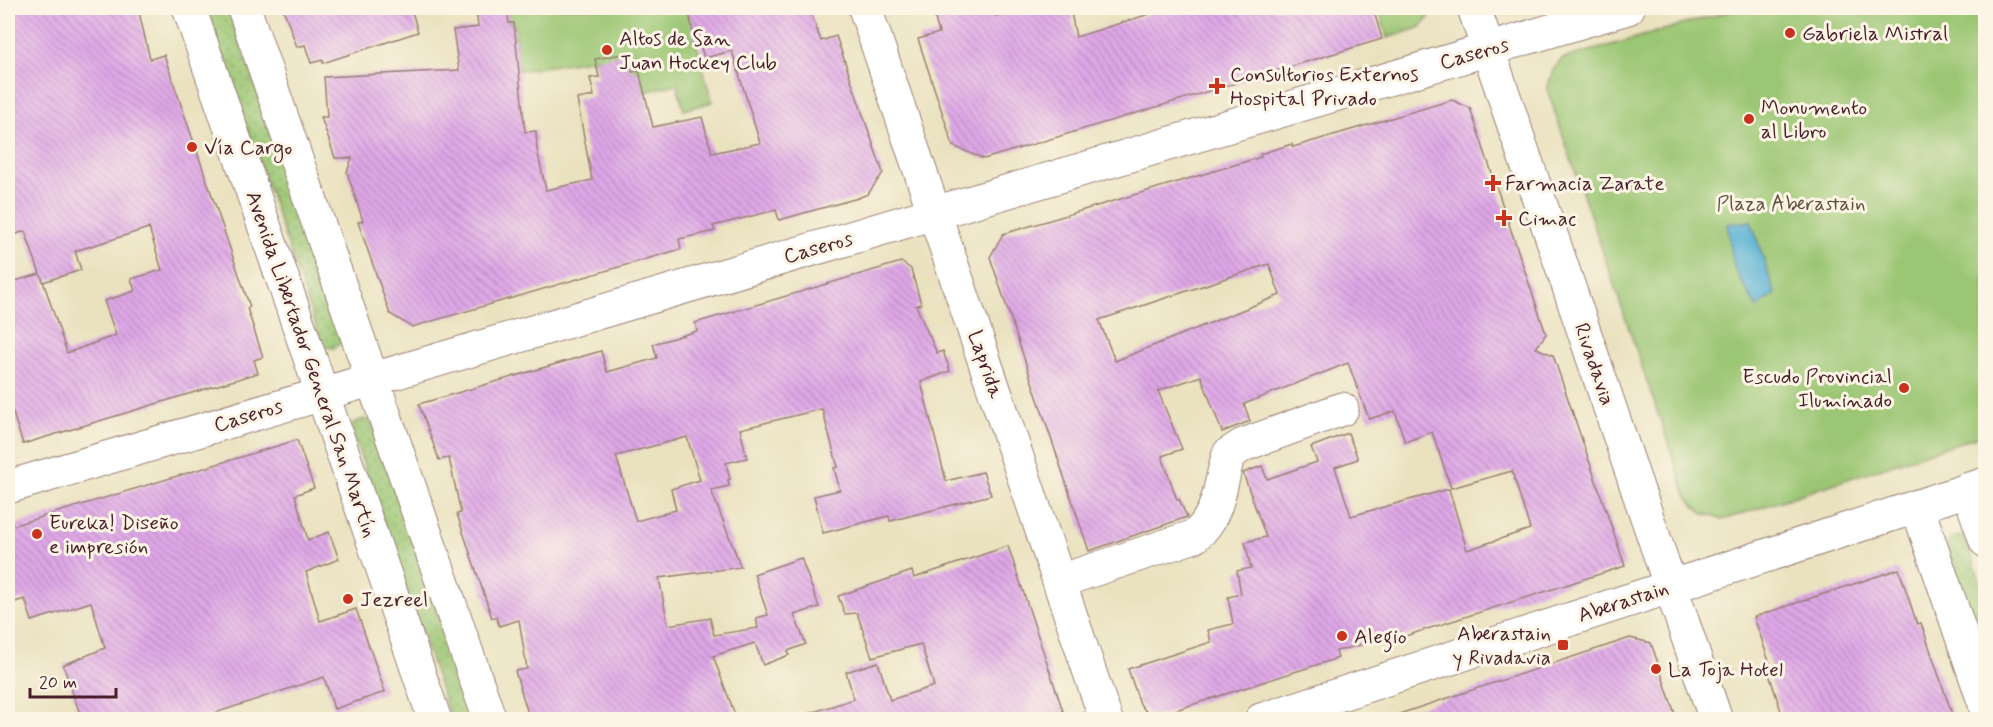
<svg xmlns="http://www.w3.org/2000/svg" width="1993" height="727" font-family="Mynerve,sans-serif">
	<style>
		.grass { fill: url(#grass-dots); stroke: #72724f; stroke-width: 1.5 }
		.park { fill: #9bc673; stroke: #72724f; stroke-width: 1.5 }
		.water { fill: #56b1d4; stroke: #506880; stroke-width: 1.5 }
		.building { fill: url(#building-back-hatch); fill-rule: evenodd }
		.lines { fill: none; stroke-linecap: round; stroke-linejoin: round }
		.minor-casing { stroke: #9a8075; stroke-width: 35 }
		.major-casing { stroke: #9a8075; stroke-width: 35 }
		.minor { stroke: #fff; stroke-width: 33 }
		.major { stroke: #fff; stroke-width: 33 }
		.poi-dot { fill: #c8321e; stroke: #fcf5e5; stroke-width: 2 }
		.labels { text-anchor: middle; stroke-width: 6; stroke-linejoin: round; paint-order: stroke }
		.poi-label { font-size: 21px; fill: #4a1f2b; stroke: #fcf5e5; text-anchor: start }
		.street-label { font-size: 21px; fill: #4a1f2b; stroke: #fcf5e5 }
		.park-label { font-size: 21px; fill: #625141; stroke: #fcf5e5 }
	</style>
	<defs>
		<pattern id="grass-dots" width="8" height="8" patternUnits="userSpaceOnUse" patternTransform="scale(1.5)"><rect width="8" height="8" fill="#9bc673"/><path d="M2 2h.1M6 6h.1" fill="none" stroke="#80a05f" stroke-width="1.8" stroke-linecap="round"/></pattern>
		<pattern id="building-back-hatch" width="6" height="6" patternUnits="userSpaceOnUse" patternTransform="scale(1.5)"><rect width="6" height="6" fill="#dfa8e8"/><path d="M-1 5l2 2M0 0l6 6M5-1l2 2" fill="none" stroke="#b788bc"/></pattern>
	</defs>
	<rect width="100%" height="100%" fill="#fcf5e5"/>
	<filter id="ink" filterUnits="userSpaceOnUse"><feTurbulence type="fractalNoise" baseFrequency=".0167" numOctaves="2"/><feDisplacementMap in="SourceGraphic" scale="12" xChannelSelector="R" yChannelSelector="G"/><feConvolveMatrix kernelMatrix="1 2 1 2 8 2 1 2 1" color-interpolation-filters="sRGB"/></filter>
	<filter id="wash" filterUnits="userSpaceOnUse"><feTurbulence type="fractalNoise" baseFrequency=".008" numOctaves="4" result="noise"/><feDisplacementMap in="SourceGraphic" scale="24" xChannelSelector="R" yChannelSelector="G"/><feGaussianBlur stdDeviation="1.35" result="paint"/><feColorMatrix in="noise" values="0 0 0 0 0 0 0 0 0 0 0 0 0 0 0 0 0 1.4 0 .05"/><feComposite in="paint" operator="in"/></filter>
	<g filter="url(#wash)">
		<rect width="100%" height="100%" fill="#eae2bf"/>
		<!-- grass -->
		<g class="grass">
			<path d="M206,8H228L343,341L334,348L323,347Z"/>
			<path d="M363,419L371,421L474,719H451L351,428L354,423Z"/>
			<path d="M1960,536L1966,538L1985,597V663L1945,546L1951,538Z"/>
		</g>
		<!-- park -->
		<g class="park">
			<path d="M507,8H720L726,32L696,41L712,102L684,110L677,84L644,92L638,71L599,80L595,59L519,71L514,23H509Z"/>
			<path d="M1379,8H1436L1421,27L1387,38Z"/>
			<path d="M1741,8H1985V434L1723,520L1702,513L1687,498L1547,89L1553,70L1562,59Z"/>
		</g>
		<!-- water -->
		<path class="water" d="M1751,221L1775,294L1757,308L1734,268L1727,224Z"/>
		<g id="blocks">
			<!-- building -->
			<g class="building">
				<path d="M8,8H138L150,59L164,55L250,307L247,308L263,357L254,360L258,373L23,444L8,398V283L40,274L25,231L8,237ZM149,228L162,270L131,279L135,291L104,301L116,335L67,353L41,275L43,282L81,270L75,251Z"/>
				<path d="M283,8H411L418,32L323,63V60L311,63L305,45L297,47Z"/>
				<path d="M476,8H507L509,23H514L525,132L536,131L537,150L546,190L592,180L577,99L594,96L590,78L599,77L595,59L628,53L632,72L639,71L653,127L702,117L712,153L760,143L732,51L704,58L699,40L695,41L688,8H809L821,41L836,36L883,173L868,194L858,198L779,220L776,210L713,226L715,231L679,239L681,249L412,327L390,314L358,222L363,221L347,172L352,158H335L321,117H327L324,77L459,70L453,30L478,27Z"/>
				<path d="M932,8H994L996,16L1022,8H1070L1076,37L1156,12L1155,8H1373L1382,39L984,159L953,146L947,127L918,39L939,33Z"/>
				<path d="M1452,100L1470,108L1546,334L1536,348L1553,355L1625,566L1396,639V636L1336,651L1338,658L1160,715L1148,714L1140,704L1128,669L1211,642L1208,630L1233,624L1228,597L1241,594L1237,571L1251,568L1245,542L1266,537L1243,473L1262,466L1267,479L1317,462L1311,447L1348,433L1358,459L1335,467L1351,516L1449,489L1467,550L1530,529L1512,471L1451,488L1432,432L1405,442L1395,411L1369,419L1348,363L1244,404L1250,421L1222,432L1201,376L1158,391L1182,449L1162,456L1177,500L1179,499L1187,517L1089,551L990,257L1003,234L1261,157L1260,154L1292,144L1293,147ZM1269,264L1280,295L1115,361L1099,320Z"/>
				<path d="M901,262L911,269L921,304L916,306L937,353L943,351L950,371L921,382L946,481L983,472L991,495L890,521L889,516L823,533L814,496L840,490L834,468L838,467L822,409L740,429L747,458L726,463L730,479L728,480L729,486L711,490L741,567L659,578L668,625L710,618L714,635L758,628L756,618L768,615L754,574L801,558L819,607L794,615L806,644L788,651L789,655L763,665L755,643L713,656L737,720H530L515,671L527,669L519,620L499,626L496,617L492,618L457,514L461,513L449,458L439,460L419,404L601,351L607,372L657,358L653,344L697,331L695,323ZM687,437L700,480L671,489L676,510L636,521L616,456Z"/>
				<path d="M297,440L314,488L295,495L308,540L329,532L339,559L306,572L320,621L356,609L385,692L334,709L324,677L194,720H82L63,665L105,648L91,602L32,621L25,599L8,604V527Z"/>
				<path d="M1008,546L1066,720H805L804,715L854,699L846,672L878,662L890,700L934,686L921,644L872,657L857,613L845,614L838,596L912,571L914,578Z"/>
				<path d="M1899,569L1917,624L1921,623L1954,720H1784L1769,674L1773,673L1754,617Z"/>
				<path d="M1630,638L1651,643L1677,720H1397L1396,715Z"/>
			</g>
		</g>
	</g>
	<g filter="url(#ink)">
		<use href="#blocks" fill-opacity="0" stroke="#9a8075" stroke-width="1.5"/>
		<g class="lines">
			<!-- minor casing -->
			<g class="minor-casing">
				<g id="minor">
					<path d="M865,8L1106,720"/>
					<path d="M1474,8L1716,720"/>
					<path d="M8,487L1628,8"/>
					<path d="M1968,489L1986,541"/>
					<path d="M1917,506L1986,707"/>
					<path d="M1060,581L1195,536C1221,514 1219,484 1229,454L1243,445L1342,409"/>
					<path d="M1261,720L1986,484"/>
				</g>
			</g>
			<!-- major casing -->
			<g class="major-casing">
				<g id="major">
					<path d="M189,8L435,720"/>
					<path d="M244,8L490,720"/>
				</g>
			</g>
			<!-- minor -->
			<use href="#minor" class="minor"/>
			<!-- major -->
			<use href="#major" class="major"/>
		</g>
	</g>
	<!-- markers -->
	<g class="poi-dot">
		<circle cx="1790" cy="33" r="6"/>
		<circle cx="607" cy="50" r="6"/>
		<path d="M1214 77h6v6h6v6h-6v6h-6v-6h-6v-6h6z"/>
		<circle cx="1749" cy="119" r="6"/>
		<circle cx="192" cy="147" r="6"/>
		<path d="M1490 174h6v6h6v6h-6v6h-6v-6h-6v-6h6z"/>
		<path d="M1501 209h6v6h6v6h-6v6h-6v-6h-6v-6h6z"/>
		<circle cx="1904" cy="388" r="6"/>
		<circle cx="37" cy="534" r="6"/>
		<circle cx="348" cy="599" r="6"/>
		<circle cx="1342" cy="636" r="6"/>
		<rect x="1557" y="639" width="12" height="12" rx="3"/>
		<circle cx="1656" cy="669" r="6"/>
	</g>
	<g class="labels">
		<!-- poi labels -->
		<g class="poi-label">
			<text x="1802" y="40">Gabriela Mistral</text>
			<text x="619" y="45">Altos de San<tspan x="619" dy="24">Juan Hockey Club</tspan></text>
			<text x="1230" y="81">Consultorios Externos<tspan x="1230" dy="24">Hospital Privado</tspan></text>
			<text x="1761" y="114">Monumento<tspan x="1761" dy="24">al Libro</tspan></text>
			<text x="204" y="154">Vía Cargo</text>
			<text x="1505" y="190">Farmacia Zarate</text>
			<text x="1518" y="225">Cimac</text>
			<text x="1892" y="383" text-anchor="end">Escudo Provincial<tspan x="1892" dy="24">Iluminado</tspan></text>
			<text x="49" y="529">Eureka! Diseño<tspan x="49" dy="24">e impresión</tspan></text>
			<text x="360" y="606">Jezreel</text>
			<text x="1551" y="640" text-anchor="end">Aberastain<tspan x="1551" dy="24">y Rivadavia</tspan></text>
			<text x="1354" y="643">Alegio</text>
			<text x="1668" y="676">La Toja Hotel</text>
		</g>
		<!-- street labels -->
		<g class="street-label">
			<text transform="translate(1474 53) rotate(-16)" y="7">Caseros</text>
			<text transform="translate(818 247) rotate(-16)" y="7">Caseros</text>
			<text transform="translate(312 364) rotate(71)" y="7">Avenida Libertador General San Martín</text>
			<text transform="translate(986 364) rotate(71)" y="7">Laprida</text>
			<text transform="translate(1595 364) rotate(71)" y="7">Rivadavia</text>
			<text transform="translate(248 415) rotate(-17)" y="7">Caseros</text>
			<text transform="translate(1623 601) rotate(-18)" y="7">Aberastain</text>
		</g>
		<!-- park labels -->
		<g class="park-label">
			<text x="1791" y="210">Plaza Aberastain</text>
		</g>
	</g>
	<!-- margin -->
	<rect width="1993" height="727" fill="none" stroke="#fcf5e5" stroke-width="30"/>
	<!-- scale -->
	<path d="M30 688v9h86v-9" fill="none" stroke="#4a1f2b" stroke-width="3"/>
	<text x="39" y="688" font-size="18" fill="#4a1f2b" stroke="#fcf5e5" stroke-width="4.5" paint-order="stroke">20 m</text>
</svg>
